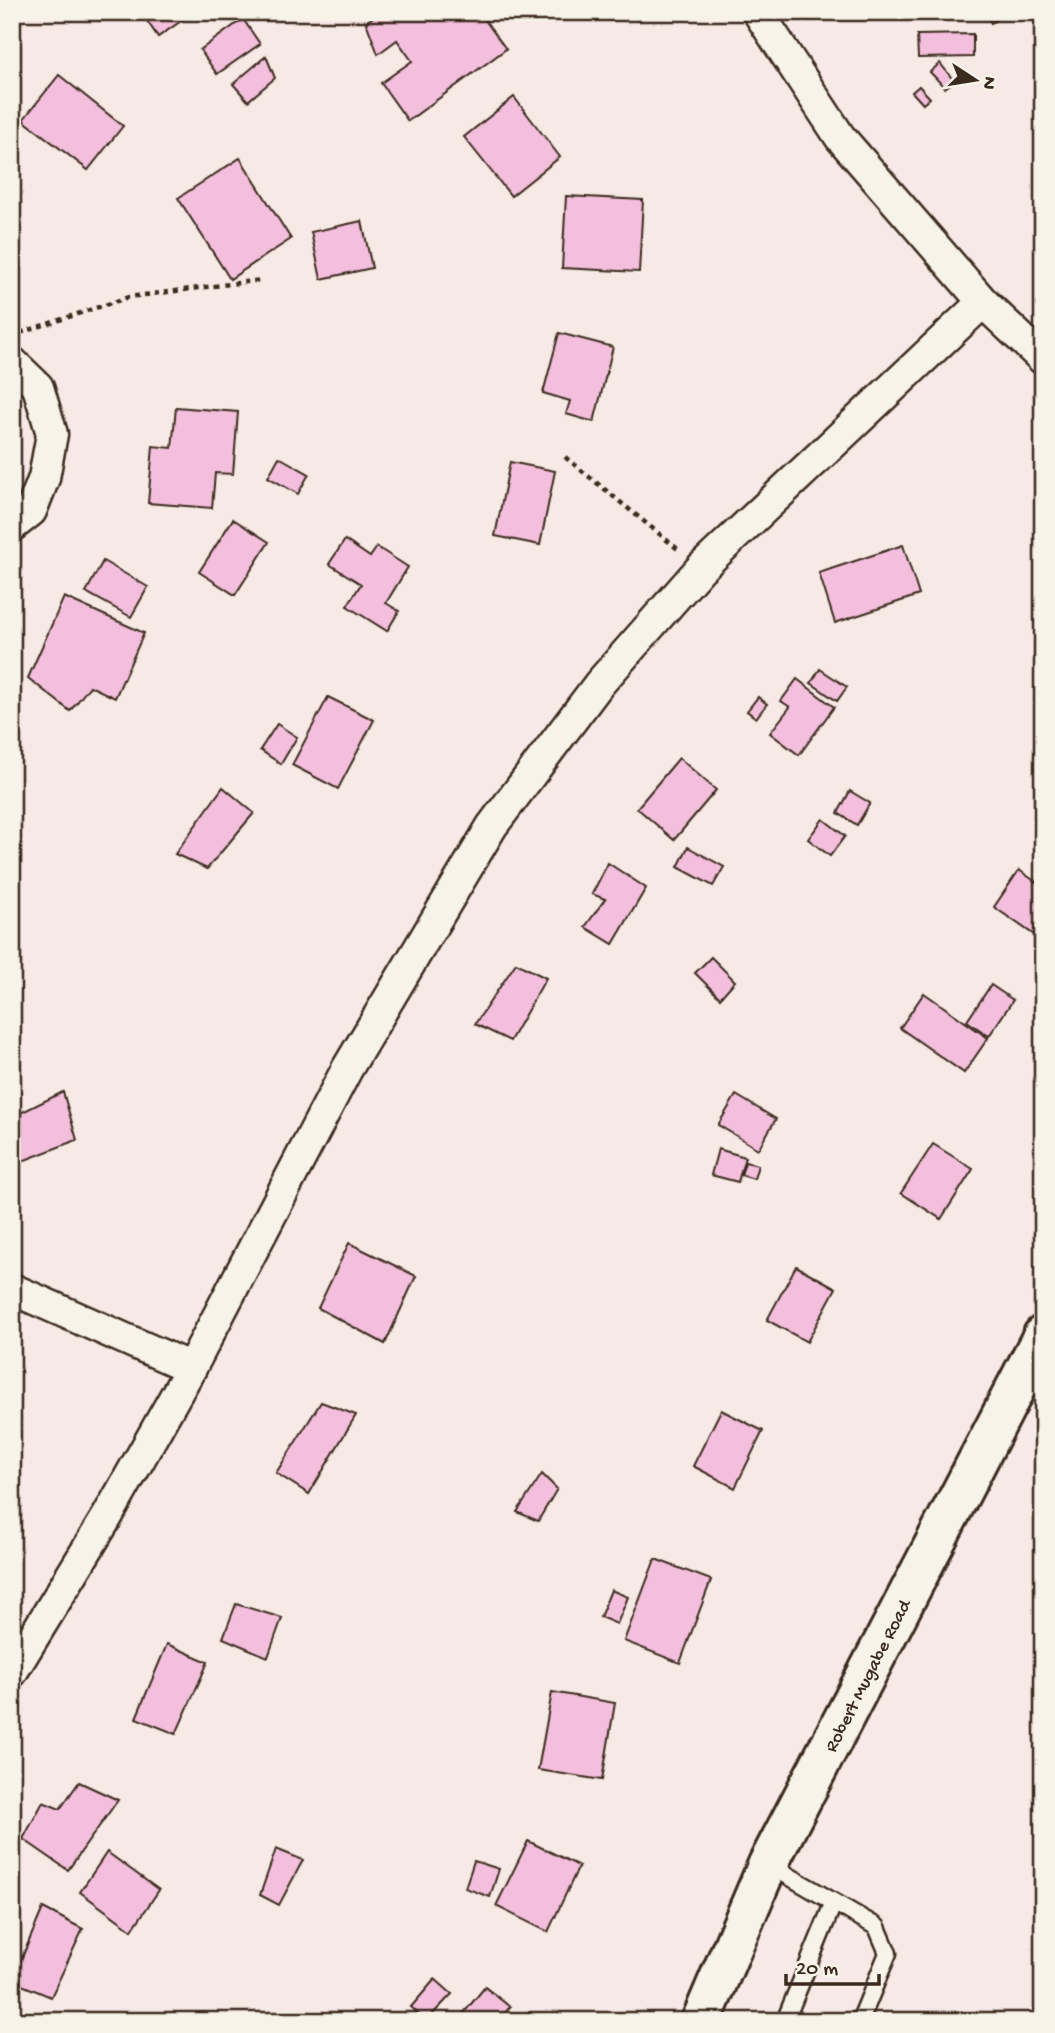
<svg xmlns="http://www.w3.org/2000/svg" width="1055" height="2033" font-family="'Gochi Hand',sans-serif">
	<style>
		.building { fill: #f3bfdd; stroke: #3b2a1e; stroke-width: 2 }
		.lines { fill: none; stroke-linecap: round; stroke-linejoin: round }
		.service-casing { stroke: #3b2a1e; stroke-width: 21 }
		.minor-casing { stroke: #3b2a1e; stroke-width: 35 }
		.secondary-casing { stroke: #3b2a1e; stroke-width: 44 }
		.path { stroke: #3b2a1e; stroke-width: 4.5; stroke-dasharray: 5 5; stroke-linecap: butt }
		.service { stroke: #f7f3e8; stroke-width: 16 }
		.minor { stroke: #f7f3e8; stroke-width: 30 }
		.secondary { stroke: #f7f3e8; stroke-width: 38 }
		.labels { text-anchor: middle; stroke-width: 7; stroke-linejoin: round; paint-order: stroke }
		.street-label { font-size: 19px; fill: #3b2a1e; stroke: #f7f3e8 }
	</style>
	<rect width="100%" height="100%" fill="#f6e9e6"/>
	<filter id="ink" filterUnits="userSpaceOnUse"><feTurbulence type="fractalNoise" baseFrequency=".0143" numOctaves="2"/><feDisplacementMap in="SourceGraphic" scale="14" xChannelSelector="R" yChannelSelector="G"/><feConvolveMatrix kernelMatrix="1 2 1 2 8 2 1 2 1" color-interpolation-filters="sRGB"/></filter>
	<g filter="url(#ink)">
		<!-- building -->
		<g class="building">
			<path d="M141,12H194L158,37Z"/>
			<path d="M380,12H479L506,49L408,121L381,83L412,61L397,40L378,54L366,22Z"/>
			<path d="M985,12H1009L991,23Z"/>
			<path d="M243,19L260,44L217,74L200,50Z"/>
			<path d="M973,34V57L918,58L917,35Z"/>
			<path d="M266,56L275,78L248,101L233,84Z"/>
			<path d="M940,63L954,81L945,88L930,72Z"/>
			<path d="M59,75L123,126L88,170L23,120Z"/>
			<path d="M919,86L930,98L923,104L912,92Z"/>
			<path d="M514,97L560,157L511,196L464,137Z"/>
			<path d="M240,158L291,239L230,279L178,198Z"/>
			<path d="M566,196L643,200L639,272L562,268Z"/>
			<path d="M362,221L372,268L321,279L311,232Z"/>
			<path d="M559,333L613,347L594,422L566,414L570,401L543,393Z"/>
			<path d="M176,407L238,412L233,474L215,473L212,508L148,503L153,446L172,448Z"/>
			<path d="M279,457L309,474L298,494L268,477Z"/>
			<path d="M510,462L555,471L540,545L495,536Z"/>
			<path d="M233,519L269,542L235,595L199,572Z"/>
			<path d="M345,540L370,557L377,547L408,567L386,603L399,611L387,631L347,606L361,584L329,564Z"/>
			<path d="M903,545L919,595L835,623L819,573Z"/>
			<path d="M103,561L148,587L131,617L86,592Z"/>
			<path d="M64,597L144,633L115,698L90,686L70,711L28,678Z"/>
			<path d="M820,669L847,687L837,701L811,683Z"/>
			<path d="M797,679L834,707L799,755L770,733L790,707L781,701Z"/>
			<path d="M328,697L374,720L338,789L292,765Z"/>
			<path d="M758,697L767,704L756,718L747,711Z"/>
			<path d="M277,724L297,737L281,764L260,750Z"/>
			<path d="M679,758L716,790L674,840L637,808Z"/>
			<path d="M223,787L254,813L207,869L175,854Z"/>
			<path d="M850,791L870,803L857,825L838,813Z"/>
			<path d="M823,819L845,836L830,856L808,839Z"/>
			<path d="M688,847L724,867L713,886L678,867Z"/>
			<path d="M608,863L646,888L613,944L585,927L605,899L592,894Z"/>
			<path d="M1019,870L1043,887V941L994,907Z"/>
			<path d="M711,957L735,981L720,998L695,973Z"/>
			<path d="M516,963L546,978L510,1041L475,1024Z"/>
			<path d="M991,985L1013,1000L989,1036L967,1021Z"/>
			<path d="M924,993L988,1038L964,1073L900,1028Z"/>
			<path d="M63,1092L77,1140L12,1165V1117Z"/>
			<path d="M736,1095L776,1119L758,1149L718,1125Z"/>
			<path d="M933,1144L973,1169L941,1219L901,1193Z"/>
			<path d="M718,1149L745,1157L738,1182L711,1175Z"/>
			<path d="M745,1162L758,1165L754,1179L741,1175Z"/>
			<path d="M349,1243L416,1276L385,1344L318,1308Z"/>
			<path d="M796,1266L836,1288L807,1342L767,1320Z"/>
			<path d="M321,1402L356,1415L309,1494L276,1473Z"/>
			<path d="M721,1410L763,1431L735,1488L693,1466Z"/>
			<path d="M542,1474L557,1489L538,1521L517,1512Z"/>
			<path d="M655,1559L711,1580L680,1663L624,1641Z"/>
			<path d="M611,1590L628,1597L617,1624L600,1617Z"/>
			<path d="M236,1604L282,1618L268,1657L223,1638Z"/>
			<path d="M167,1644L208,1662L176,1734L136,1718Z"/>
			<path d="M552,1692L615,1703L602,1780L538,1770Z"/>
			<path d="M79,1782L118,1800L68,1870L23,1839L43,1802L60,1809Z"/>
			<path d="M528,1841L579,1866L548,1932L496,1906Z"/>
			<path d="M276,1849L303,1860L279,1905L260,1895Z"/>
			<path d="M107,1852L159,1890L132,1930L80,1892Z"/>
			<path d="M474,1861L499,1869L490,1897L465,1888Z"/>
			<path d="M43,1908L83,1929L51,1997L12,1981Z"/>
			<path d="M435,1979L452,1994L426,2021L411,2007Z"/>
			<path d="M485,1987L510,2007L498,2021H457Z"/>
		</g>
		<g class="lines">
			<!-- service casing -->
			<g class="service-casing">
				<g id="service">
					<path d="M768,1864L877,1927L888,1953L860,2021"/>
					<path d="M785,2021L833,1904"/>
				</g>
			</g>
			<!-- minor casing -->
			<g class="minor-casing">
				<g id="minor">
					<path d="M758,12L840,137L983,302L1043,359"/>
					<path d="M12,362L38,387L52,434L44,478L31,511L12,526"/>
					<path d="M12,1289L191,1368"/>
					<path d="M12,1672L107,1517L191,1368L347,1069L492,826L599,684L701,568L983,302"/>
				</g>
			</g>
			<!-- secondary casing -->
			<g class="secondary-casing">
				<path id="secondary" d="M701,2021L768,1864L1043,1335"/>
			</g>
			<!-- path -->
			<g class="path">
				<path d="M20,333L129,297L261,280"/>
				<path d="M565,457L679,550"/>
			</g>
			<!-- service -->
			<use href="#service" class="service"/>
			<!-- minor -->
			<use href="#minor" class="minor"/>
			<!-- secondary -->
			<use href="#secondary" class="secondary"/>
		</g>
	</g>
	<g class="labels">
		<!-- street labels -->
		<g class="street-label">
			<text transform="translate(866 1675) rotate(-63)" y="7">Robert Mugabe Road</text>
		</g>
	</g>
	<!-- margin -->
	<rect width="1055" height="2033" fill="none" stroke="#f7f3e8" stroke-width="42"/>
	<rect x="21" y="21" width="1013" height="1991" fill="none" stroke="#3b2a1e" stroke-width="2.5" filter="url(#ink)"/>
	<!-- north arrow -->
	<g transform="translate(975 80) rotate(102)" stroke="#f7f3e8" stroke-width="5" paint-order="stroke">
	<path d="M0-5L12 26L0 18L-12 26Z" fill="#3b2a1e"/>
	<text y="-10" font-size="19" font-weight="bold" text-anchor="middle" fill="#3b2a1e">N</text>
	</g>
	<!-- scale -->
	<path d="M786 1974v10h93v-10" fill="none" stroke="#3b2a1e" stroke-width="3.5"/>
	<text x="796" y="1974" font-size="21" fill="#3b2a1e" stroke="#f7f3e8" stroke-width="5" paint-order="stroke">20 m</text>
</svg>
